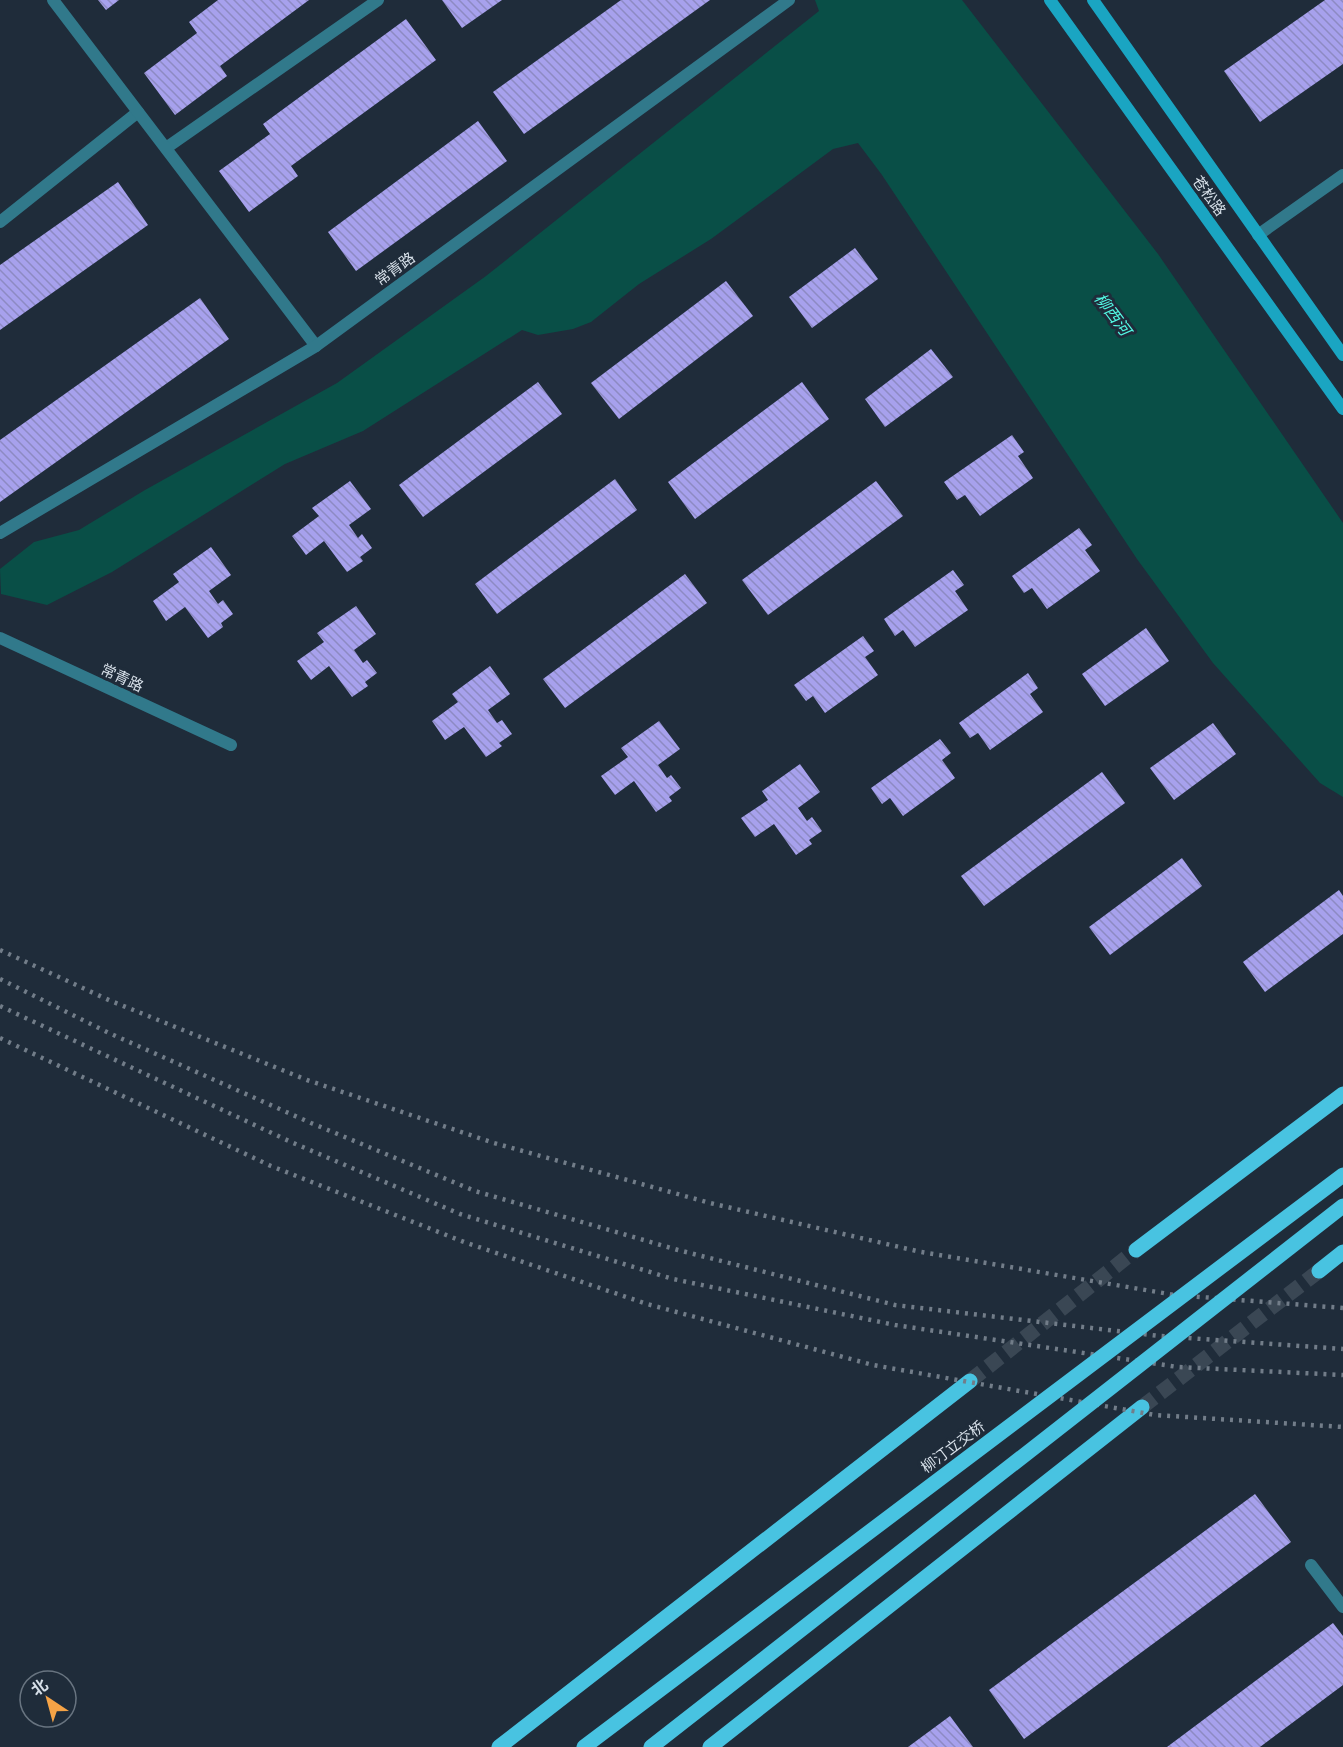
<svg xmlns="http://www.w3.org/2000/svg" width="1343" height="1747" font-family="'Noto Sans','Noto Sans SC',sans-serif">
	<style>
		.water { fill: #094f47 }
		.building { fill: url(#building-back-hatch) }
		.lines { fill: none; stroke-linecap: round; stroke-linejoin: round }
		.primary-tunnel { stroke: #3a4754; stroke-width: 15; stroke-dasharray: 15 8; stroke-linecap: butt }
		.service { stroke: #31798b; stroke-width: 12 }
		.minor { stroke: #31798b; stroke-width: 12 }
		.secondary { stroke: #1aa5c2; stroke-width: 12 }
		.primary { stroke: #48c3e1; stroke-width: 15 }
		.rail { stroke: #727d89; stroke-width: 4.5; stroke-dasharray: 3 6; stroke-linecap: butt }
		.primary-bridge { stroke: #48c3e1; stroke-width: 15 }
		.labels { text-anchor: middle; stroke-width: 6; stroke-linejoin: round; paint-order: stroke }
		.street-label { font-size: 15px; fill: #d6dfe8; stroke: #1f2c3a }
		.water-label { font-size: 16px; font-style: italic; fill: #53fae5; stroke: #1f2c3a }
	</style>
	<defs>
		<pattern id="building-back-hatch" width="6" height="6" patternUnits="userSpaceOnUse" patternTransform="scale(1.5)"><rect width="6" height="6" fill="#a7a1ed"/><path d="M-1 5l2 2M0 0l6 6M5-1l2 2" fill="none" stroke="#8d8ac3"/></pattern>
	</defs>
	<rect width="100%" height="100%" fill="#1f2c3a"/>
	<!-- water -->
	<path class="water" d="M815,0H962L1158,254L1343,523V797L1320,783L1213,663L1137,559L882,175L858,143L833,149L711,239L639,284L591,322L573,329L538,335L522,330L363,431L285,464L112,572L47,605L1,594L0,569L34,542L79,530L145,490L337,383L486,276L819,11Z"/>
	<!-- building -->
	<g class="building">
		<path d="M98,0H119L106,10Z"/>
		<path d="M218,0H309L220,66L227,76L175,115L144,73L197,33L189,22Z"/>
		<path d="M442,0H502L462,28Z"/>
		<path d="M621,0H710L524,134L493,92Z"/>
		<path d="M1325,0H1343V64L1260,122L1224,71Z"/>
		<path d="M406,19L436,60L291,166L298,176L249,212L219,171L270,134L263,124Z"/>
		<path d="M478,121L507,161L356,271L328,232Z"/>
		<path d="M118,182L148,225L0,330V265Z"/>
		<path d="M855,248L878,279L812,328L789,297Z"/>
		<path d="M726,281L753,316L619,419L591,383Z"/>
		<path d="M200,298L229,339L0,502V440Z"/>
		<path d="M931,349L953,377L885,427L865,399Z"/>
		<path d="M538,382L562,414L423,517L399,485Z"/>
		<path d="M802,382L829,419L695,519L668,482Z"/>
		<path d="M1012,435L1024,452L1018,456L1033,478L980,516L965,495L957,500L944,482Z"/>
		<path d="M615,479L637,510L497,614L475,584Z"/>
		<path d="M350,481L371,509L349,525L358,538L362,534L372,548L360,557L363,561L347,572L324,541L306,555L292,536L319,516L312,508Z"/>
		<path d="M876,481L903,516L768,615L742,580Z"/>
		<path d="M1079,528L1092,545L1085,550L1100,571L1047,609L1032,588L1024,593L1012,576Z"/>
		<path d="M211,547L231,575L209,591L218,604L223,600L233,614L221,623L223,627L208,638L185,607L166,621L153,601L179,582L173,574Z"/>
		<path d="M953,570L964,585L955,591L968,610L915,647L903,630L895,636L884,619Z"/>
		<path d="M685,574L707,603L565,708L543,679Z"/>
		<path d="M356,606L376,634L354,650L363,663L367,660L377,673L365,682L368,686L352,697L329,666L311,680L297,661L324,642L317,633Z"/>
		<path d="M1146,628L1169,661L1105,706L1082,674Z"/>
		<path d="M863,636L874,651L865,657L878,675L825,713L813,696L806,701L794,685Z"/>
		<path d="M490,666L510,694L488,710L497,723L502,720L512,734L499,743L502,746L486,757L464,727L445,740L432,721L458,702L452,694Z"/>
		<path d="M1028,673L1038,688L1030,694L1043,712L990,750L978,733L970,738L959,723Z"/>
		<path d="M659,721L680,749L658,765L667,778L671,775L681,788L669,797L672,801L656,812L634,781L615,795L601,776L628,757L621,748Z"/>
		<path d="M1213,723L1236,754L1174,800L1150,768Z"/>
		<path d="M940,739L951,753L942,760L955,778L903,816L890,798L882,804L871,788Z"/>
		<path d="M800,764L820,792L798,808L807,821L812,817L822,831L809,840L812,844L796,855L774,824L755,837L741,818L768,800L762,791Z"/>
		<path d="M1102,772L1125,803L984,906L961,876Z"/>
		<path d="M1182,858L1202,886L1110,955L1089,927Z"/>
		<path d="M1339,890L1343,896V934L1265,992L1243,962Z"/>
		<path d="M1255,1494L1291,1542L1024,1739L989,1690Z"/>
		<path d="M1333,1623L1343,1636V1685L1260,1747H1167Z"/>
		<path d="M950,1716L973,1747H908Z"/>
	</g>
	<g class="lines">
		<!-- primary-tunnel -->
		<g class="primary-tunnel">
			<path d="M970,1381L1136,1250"/>
			<path d="M1142,1407L1319,1271"/>
		</g>
		<!-- service -->
		<g class="service">
			<path d="M166,148L378,0"/>
			<path d="M0,222L138,112"/>
			<path d="M1258,235L1343,175"/>
		</g>
		<!-- minor -->
		<g class="minor">
			<path d="M53,0L316,346"/>
			<path d="M0,533L316,346L789,0"/>
			<path d="M0,638L231,745"/>
			<path d="M1311,1565L1343,1607"/>
		</g>
		<!-- secondary -->
		<g class="secondary">
			<path d="M1050,0L1343,409"/>
			<path d="M1093,0L1343,355"/>
		</g>
		<!-- primary -->
		<g class="primary">
			<path d="M1136,1250L1343,1094"/>
			<path d="M1319,1271L1343,1252"/>
			<path d="M499,1747L970,1381"/>
			<path d="M710,1747L1142,1407"/>
		</g>
		<!-- rail -->
		<g class="rail">
			<path d="M0,950L111,1001L307,1080L494,1143L710,1203L921,1252L1175,1295L1343,1308"/>
			<path d="M0,979L109,1033L311,1123L475,1191L678,1250L895,1305L1160,1336L1343,1349"/>
			<path d="M0,1006L291,1142L460,1214L673,1279L895,1325L1178,1367L1343,1375"/>
			<path d="M0,1038L271,1166L464,1242L647,1304L873,1365L1155,1415L1343,1427"/>
		</g>
		<!-- primary-bridge -->
		<g class="primary-bridge">
			<path d="M584,1747L1343,1175"/>
			<path d="M651,1747L1343,1206"/>
		</g>
	</g>
	<g class="labels">
		<!-- street labels -->
		<g class="street-label">
			<text transform="translate(1209 196) rotate(54)" y="5">苍松路</text>
			<text transform="translate(395 269) rotate(-36)" y="5">常青路</text>
			<text transform="translate(122 678) rotate(25)" y="5">常青路</text>
			<text transform="translate(953 1447) rotate(-37)" y="5">柳汀立交桥</text>
		</g>
		<!-- water labels -->
		<g class="water-label">
			<text transform="translate(1113 314) rotate(53)" y="6">柳西河</text>
		</g>
	</g>
	<!-- north arrow -->
	<g transform="translate(48 1699) rotate(324)"><circle r="28" fill="#1f2c3a" stroke="#687480" stroke-width="1.5"/>
	<path d="M0-4.5L10 22L0 15L-10 22Z" fill="#f5a346"/>
	<text y="-9" font-size="16" font-weight="bold" text-anchor="middle" fill="#d6dfe8">北</text>
	</g>
</svg>
